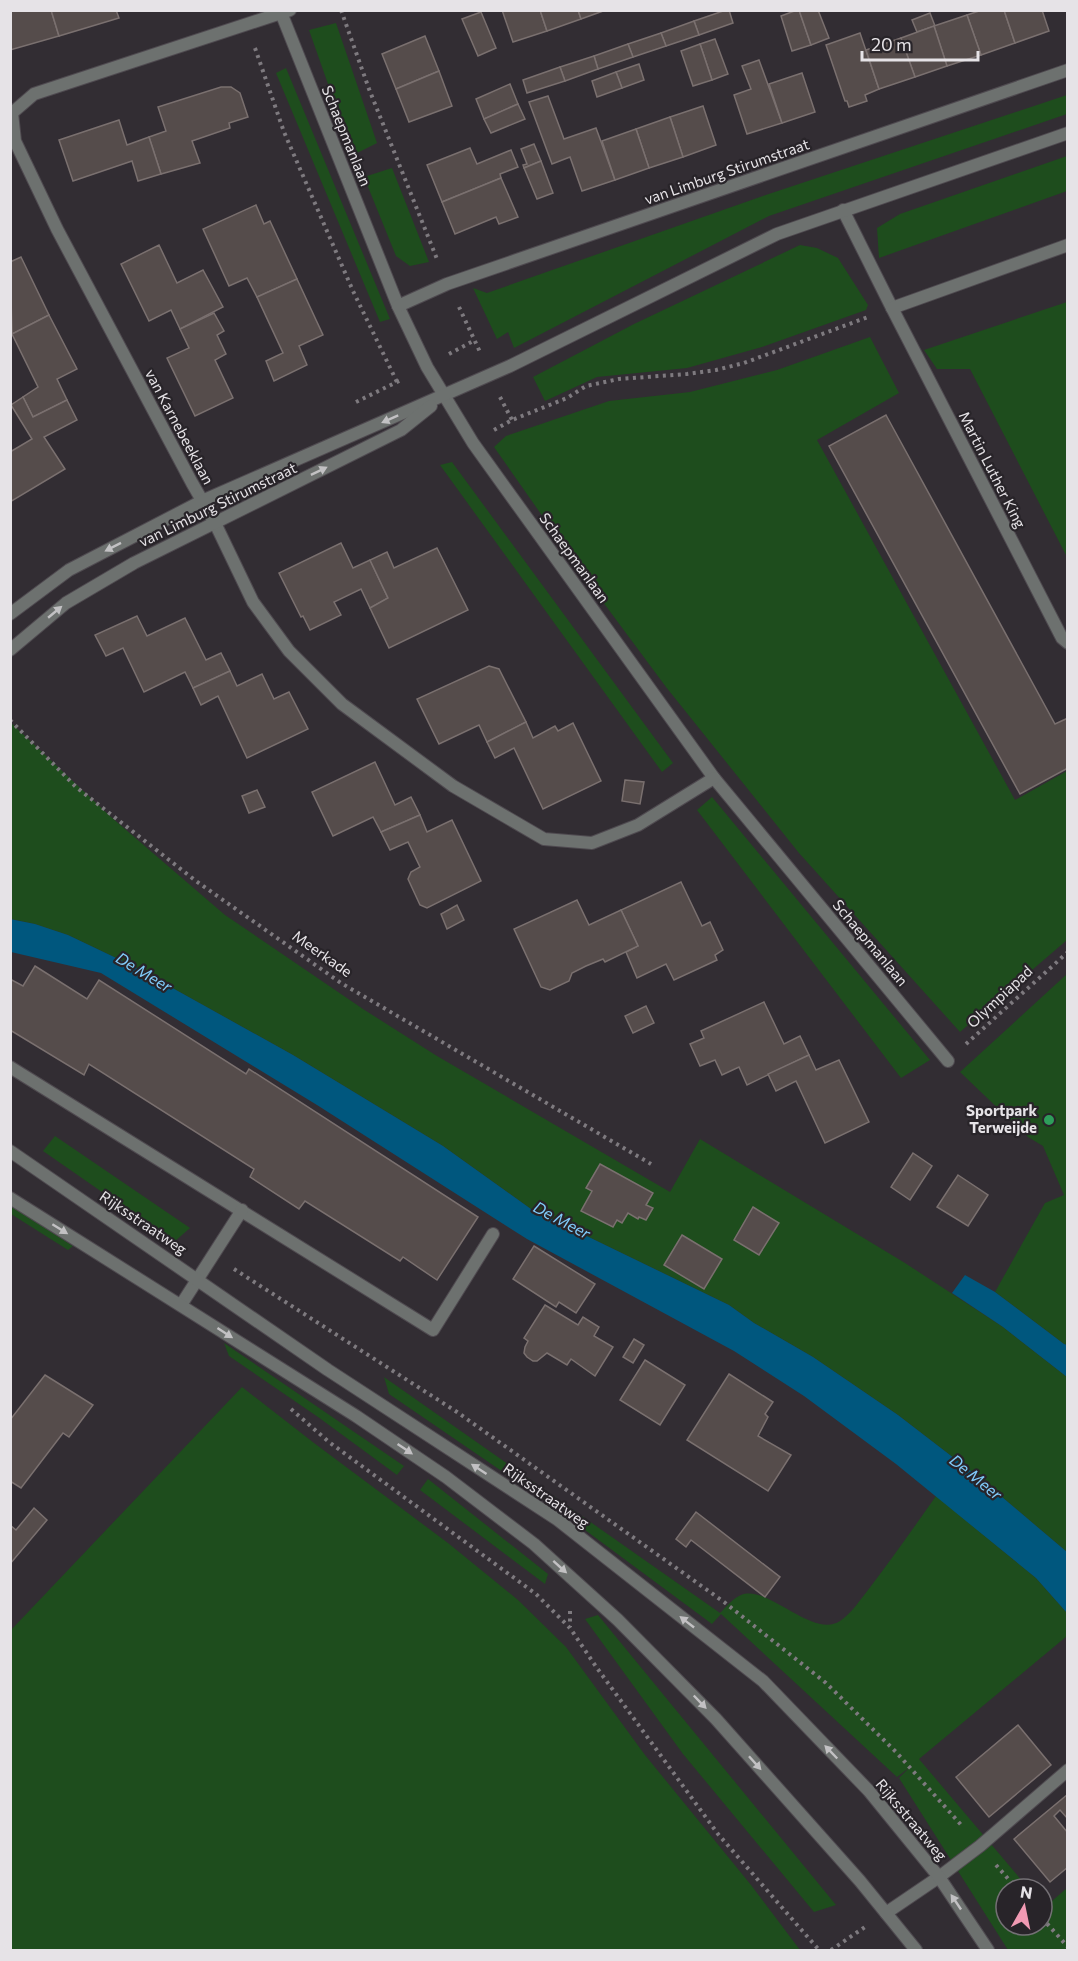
<svg xmlns="http://www.w3.org/2000/svg" width="1078" height="1961" font-family="Commissioner,sans-serif">
	<style>
		.green { fill: #1e4d1d }
		.water { fill: #00577e }
		.building { fill: #554c4b; stroke: #7a706f; stroke-width: 1.5 }
		.lines { fill: none; stroke-linecap: round; stroke-linejoin: round }
		.service-casing { stroke: #4f4a50; stroke-width: 14 }
		.minor-casing { stroke: #4f4a50; stroke-width: 14 }
		.tertiary-casing { stroke: #4f4a50; stroke-width: 14 }
		.path { stroke: #7e7a7f; stroke-width: 4; stroke-dasharray: 3 4.5; stroke-linecap: butt }
		.service { stroke: #6d716f; stroke-width: 12 }
		.minor { stroke: #6d716f; stroke-width: 12 }
		.tertiary { stroke: #6d716f; stroke-width: 12 }
		.oneway { fill: #c2c1c3 }
		.leisure-dot { fill: #2e9e5b; stroke: #282429; stroke-width: 2 }
		.labels { text-anchor: middle; stroke-width: 4.5; stroke-linejoin: round; paint-order: stroke }
		.street-label { font-size: 15px; fill: #e6e3e7; stroke: #282429 }
		.poi-label { font-size: 15px; font-weight: bold; fill: #e6e3e7; stroke: #282429; text-anchor: end }
		.water-label { font-size: 16px; font-style: italic; fill: #80cbfa; stroke: #282429 }
	</style>
	<rect width="100%" height="100%" fill="#322d33"/>
	<!-- green -->
	<g class="green">
		<path d="M336,23L377,143L353,155L309,30Z"/>
		<path d="M286,68L390,319L380,322L276,73Z"/>
		<path d="M1067,95V114L769,216L514,348L508,332L497,339L473,288L487,293L760,197Z"/>
		<path d="M1067,156V191L879,258L877,228L900,214Z"/>
		<path d="M392,168L429,262L410,266L396,256L364,177Z"/>
		<path d="M800,245L817,248L838,258L868,305L866,310L762,347L687,368L597,377L545,401L533,377L634,324Z"/>
		<path d="M1067,302H1068L1067,557L970,369H937L924,350Z"/>
		<path d="M870,337L899,393L817,440L1015,800L1067,771V940L960,1032L799,853L666,687L597,594L494,447L506,436L609,401L690,392L777,370Z"/>
		<path d="M452,462L673,763L662,772L440,465Z"/>
		<path d="M10,722L111,817L225,915L363,1009L437,1056L670,1192L700,1139L905,1263L1003,1327L1067,1377V1552L976,1475L898,1415L813,1357L754,1323L729,1305L531,1209L443,1146L293,1055L133,966L68,935L35,924L11,919Z"/>
		<path d="M712,797L930,1060L901,1078L697,810Z"/>
		<path d="M1067,974V1345L1064,1344L995,1292L1045,1203L1064,1195L1043,1146L1028,1137L960,1072Z"/>
		<path d="M55,1136L190,1228L174,1242L43,1151Z"/>
		<path d="M11,1206L73,1246L68,1250L11,1214Z"/>
		<path d="M224,1343L404,1466L397,1475L318,1417L229,1356Z"/>
		<path d="M384,1377L720,1613C726,1607 733,1598 741,1595C768,1584 812,1639 840,1621C851,1614 860,1600 868,1590C892,1559 914,1527 936,1496L1036,1578L1067,1613V1636L919,1759L1029,1889H1006V1925H1042V1905L1045,1907L1067,1888V1950H1008L899,1778L910,1767L897,1777L721,1614L712,1624L554,1507L389,1394Z"/>
		<path d="M242,1387L314,1443L448,1543L518,1600L566,1647L645,1755L751,1885L800,1950H11V1630Z"/>
		<path d="M428,1479L548,1574L545,1584L420,1490Z"/>
		<path d="M598,1615L836,1905L814,1912L683,1754L585,1619Z"/>
	</g>
	<!-- water -->
	<g class="water">
		<path d="M10,919L35,924L68,935L133,966L293,1055L443,1146L531,1209L729,1305L754,1323L813,1357L898,1415L976,1475L1067,1552V1613L1036,1578L896,1464L804,1396L734,1351L527,1239L317,1105L101,973L11,952Z"/>
		<path d="M965,1275L995,1292L1064,1344L1067,1345V1377L1003,1327L952,1293Z"/>
	</g>
	<!-- building -->
	<g class="building">
		<path d="M10,10H51L59,36L10,50Z"/>
		<path d="M51,10H116L119,18L59,36Z"/>
		<path d="M502,10H540L547,31L513,42Z"/>
		<path d="M540,10H578L581,19L547,31Z"/>
		<path d="M578,10H606L581,19Z"/>
		<path d="M726,10H729L733,23L699,35L694,21Z"/>
		<path d="M797,10H799L811,45L792,51L781,16Z"/>
		<path d="M799,10H818L829,38L811,45Z"/>
		<path d="M982,10H1004L1015,43L981,55L967,15Z"/>
		<path d="M1004,10H1042L1049,31L1015,43Z"/>
		<path d="M481,12L496,48L478,56L462,19Z"/>
		<path d="M930,13L935,26L917,32L912,20Z"/>
		<path d="M967,15L981,55L947,66L934,26Z"/>
		<path d="M694,21L699,35L666,46L661,33Z"/>
		<path d="M934,26L947,66L915,77L901,38Z"/>
		<path d="M661,33L666,46L633,57L628,44Z"/>
		<path d="M860,33L879,89L865,95L867,101L849,107L847,101H845L826,45Z"/>
		<path d="M425,36L439,71L396,89L382,54Z"/>
		<path d="M901,38L915,77L879,89L866,50Z"/>
		<path d="M715,39L728,74L712,80L700,44Z"/>
		<path d="M628,44L633,57L598,69L594,56Z"/>
		<path d="M700,44L712,80L693,86L681,51Z"/>
		<path d="M594,56L598,69L565,81L560,67Z"/>
		<path d="M759,60L782,123L747,134L734,95L751,89L742,66Z"/>
		<path d="M639,64L644,80L622,88L616,72Z"/>
		<path d="M560,67L565,81L527,93L523,80Z"/>
		<path d="M439,71L452,106L409,122L396,89Z"/>
		<path d="M616,72L622,88L597,97L592,81Z"/>
		<path d="M802,73L815,112L782,123L769,84Z"/>
		<path d="M510,84L518,104L484,119L476,99Z"/>
		<path d="M221,87H231L240,93L248,117L229,123L230,128L192,141L200,163L161,174L149,137L166,131L158,107Z"/>
		<path d="M548,96L564,139L596,128L615,180L582,191L570,157L552,164L529,102Z"/>
		<path d="M518,104L525,119L491,133L484,119Z"/>
		<path d="M703,106L716,145L683,157L670,117Z"/>
		<path d="M670,117L683,157L649,168L636,129Z"/>
		<path d="M119,120L127,145L149,137L161,174L138,181L132,161L73,181L59,140Z"/>
		<path d="M636,129L649,168L615,180L602,141Z"/>
		<path d="M534,144L541,161L524,168L523,165L527,164L521,149Z"/>
		<path d="M470,148L477,164L511,150L518,167L500,174L501,178L442,202L427,165Z"/>
		<path d="M541,161L553,193L537,199L524,168Z"/>
		<path d="M501,178L518,217L499,224L496,217L455,234L442,202Z"/>
		<path d="M256,205L264,224L270,221L297,279L257,297L247,278L229,286L203,229Z"/>
		<path d="M159,245L177,283L203,270L223,307L180,329L171,310L149,321L121,264Z"/>
		<path d="M21,257L49,315L12,334L10,262Z"/>
		<path d="M297,279L323,335L299,346L307,365L274,381L266,361L283,353L257,297Z"/>
		<path d="M214,313L224,331L217,335L226,354L215,360L233,398L195,416L167,358L189,348L180,329Z"/>
		<path d="M49,315L77,369L57,379L67,400L33,417L23,397L38,387L12,334Z"/>
		<path d="M23,397L33,417L67,400L77,420L44,437L65,469L10,502V452L32,439L11,405Z"/>
		<path d="M886,415L1055,724L1068,718V768L1020,794L829,446Z"/>
		<path d="M341,543L353,568L370,560L388,598L370,608L361,589L334,602L341,615L310,630L303,616L301,617L279,573Z"/>
		<path d="M437,548L468,610L389,648L370,608L388,598L370,560L387,552L394,568Z"/>
		<path d="M137,616L147,636L185,618L206,660L221,653L230,671L193,688L185,672L144,692L123,648L106,656L95,635Z"/>
		<path d="M489,666L499,669L526,722L487,742L479,725L439,744L417,699Z"/>
		<path d="M230,671L237,686L262,674L274,699L289,692L308,729L247,758L218,696L201,705L193,688Z"/>
		<path d="M526,722L533,738L555,726L558,731L573,723L601,781L543,809L514,748L495,758L487,742Z"/>
		<path d="M375,762L395,805L411,797L420,815L381,832L373,817L333,836L312,792Z"/>
		<path d="M625,780L644,782L640,804L622,801Z"/>
		<path d="M257,790L265,807L249,813L242,796Z"/>
		<path d="M420,815L427,832L452,820L481,881L427,908L420,905L408,879L411,872L420,867L408,842L390,850L381,832Z"/>
		<path d="M681,882L702,926L710,922L723,950L715,955L717,960L674,980L666,964L637,978L626,952L638,946L621,910Z"/>
		<path d="M577,900L589,925L621,910L638,946L605,962L603,959L586,966L572,973L569,981L550,990L541,987L514,929Z"/>
		<path d="M457,905L464,920L447,929L441,914Z"/>
		<path d="M35,966L87,999L99,980L246,1074L249,1069L478,1217L437,1280L403,1257L400,1261L305,1201L299,1209L250,1177L254,1169L89,1064L84,1075L10,1030V979L23,986Z"/>
		<path d="M764,1002L784,1044L800,1036L809,1055L747,1085L739,1067L722,1075L715,1060L700,1066L690,1044L704,1038L701,1031Z"/>
		<path d="M646,1006L654,1023L633,1033L625,1016Z"/>
		<path d="M809,1055L816,1070L839,1060L869,1122L825,1143L796,1081L776,1091L768,1074Z"/>
		<path d="M913,1153L932,1166L910,1200L891,1187Z"/>
		<path d="M600,1164L653,1193L646,1205L653,1208L646,1220L639,1217L638,1219L628,1213L622,1223L617,1220L613,1227L581,1211L592,1191L586,1188Z"/>
		<path d="M958,1175L988,1195L968,1226L937,1207Z"/>
		<path d="M753,1207L779,1223L759,1255L734,1240Z"/>
		<path d="M682,1235L722,1259L704,1289L664,1265Z"/>
		<path d="M534,1246L595,1284L576,1313L559,1302L556,1307L513,1279Z"/>
		<path d="M545,1305L578,1325L583,1317L599,1327L594,1336L613,1347L595,1376L571,1359L567,1365L547,1353L537,1361H533L527,1357L524,1353L525,1347L528,1341L524,1338Z"/>
		<path d="M634,1339L644,1345L633,1363L623,1357Z"/>
		<path d="M645,1360L685,1385L660,1425L620,1400Z"/>
		<path d="M729,1374L773,1402L765,1414L768,1417L758,1436L791,1455L768,1491L687,1440Z"/>
		<path d="M45,1375L93,1405L69,1437L63,1433L21,1488L10,1481V1420Z"/>
		<path d="M34,1508L47,1520L10,1564V1525L16,1530Z"/>
		<path d="M696,1512L780,1577L765,1597L691,1540L686,1547L676,1539Z"/>
		<path d="M1018,1725L1051,1765L989,1817L956,1777Z"/>
		<path d="M1068,1794V1819L1060,1810L1054,1816L1068,1833V1867L1050,1882L1014,1839Z"/>
	</g>
	<g class="lines">
		<!-- service casing -->
		<g class="service-casing">
			<g id="service">
				<path d="M10,1067L433,1330L493,1234"/>
				<path d="M181,1305L242,1210"/>
				<path d="M886,1913L939,1877L980,1846L1068,1770"/>
			</g>
		</g>
		<!-- minor casing -->
		<g class="minor-casing">
			<g id="minor">
				<path d="M280,10L398,306L427,367L473,443L714,778L948,1061"/>
				<path d="M290,10L34,94L12,113L15,141L57,229L192,483L215,523L253,602L289,651L342,704L453,786L544,839L592,843L638,825L714,778"/>
				<path d="M843,210L892,308"/>
				<path d="M1068,245L892,308L1062,638L1068,643"/>
				<path d="M398,306L447,284L1068,70"/>
			</g>
		</g>
		<!-- tertiary casing -->
		<g class="tertiary-casing">
			<g id="tertiary">
				<path d="M10,614L69,570L202,501L510,366L777,234L1068,133"/>
				<path d="M10,650L66,603L134,563L401,430L431,406"/>
				<path d="M10,1151L328,1370L558,1520L763,1681L869,1791L939,1877L988,1950"/>
				<path d="M10,1198L356,1416L446,1477L534,1544L618,1620L716,1719L860,1881L916,1950"/>
			</g>
		</g>
		<!-- path -->
		<g class="path">
			<path d="M341,10L369,89L437,259"/>
			<path d="M255,48L284,132L353,291L397,382"/>
			<path d="M459,307L480,352"/>
			<path d="M449,354L475,340"/>
			<path d="M500,397L512,420"/>
			<path d="M356,402L403,379"/>
			<path d="M494,430L512,420L567,398L586,386L619,379L687,374L716,370L744,363L868,317"/>
			<path d="M10,720L76,787L196,881L341,983L651,1164"/>
			<path d="M966,1044L1068,952"/>
			<path d="M234,1269L457,1412L724,1602L826,1683L896,1752L963,1827"/>
			<path d="M291,1409L329,1442L536,1594L570,1628L597,1668L718,1834L819,1950"/>
			<path d="M570,1611V1627"/>
			<path d="M996,1865L1017,1889"/>
			<path d="M1042,1918L1068,1947"/>
			<path d="M831,1950L865,1927"/>
		</g>
		<!-- service -->
		<use href="#service" class="service"/>
		<!-- minor -->
		<use href="#minor" class="minor"/>
		<!-- tertiary -->
		<use href="#tertiary" class="tertiary"/>
	</g>
	<!-- one-way arrows -->
	<defs><path id="oneway-solid" d="M-6-.8H1V-3.2L6.5 0L1 3.2V.8H-6Z" transform="scale(1.5)"/></defs>
	<g class="oneway">
		<use href="#oneway-solid" transform="translate(390 419) rotate(156)"/>
		<use href="#oneway-solid" transform="translate(319 471) rotate(-26)"/>
		<use href="#oneway-solid" transform="translate(113 547) rotate(153)"/>
		<use href="#oneway-solid" transform="translate(55 612) rotate(-40)"/>
		<use href="#oneway-solid" transform="translate(60 1229) rotate(32)"/>
		<use href="#oneway-solid" transform="translate(225 1333) rotate(33)"/>
		<use href="#oneway-solid" transform="translate(405 1449) rotate(34)"/>
		<use href="#oneway-solid" transform="translate(479 1469) rotate(-147)"/>
		<use href="#oneway-solid" transform="translate(560 1567) rotate(42)"/>
		<use href="#oneway-solid" transform="translate(687 1622) rotate(-142)"/>
		<use href="#oneway-solid" transform="translate(700 1702) rotate(46)"/>
		<use href="#oneway-solid" transform="translate(831 1752) rotate(-134)"/>
		<use href="#oneway-solid" transform="translate(755 1763) rotate(48)"/>
		<use href="#oneway-solid" transform="translate(956 1902) rotate(-124)"/>
	</g>
	<!-- markers -->
	<circle class="leisure-dot" cx="1049" cy="1120" r="6"/>
	<g class="labels">
		<!-- street labels -->
		<g class="street-label">
			<text transform="translate(346 136) rotate(68)" y="5">Schaepmanlaan</text>
			<text transform="translate(727 172) rotate(-19)" y="5">van Limburg Stirumstraat</text>
			<text transform="translate(179 427) rotate(62)" y="5">van Karnebeeklaan</text>
			<text transform="translate(992 470) rotate(63)" y="5">Martin Luther King</text>
			<text transform="translate(218 505) rotate(-26)" y="5">van Limburg Stirumstraat</text>
			<text transform="translate(574 558) rotate(54)" y="5">Schaepmanlaan</text>
			<text transform="translate(870 943) rotate(50)" y="5">Schaepmanlaan</text>
			<text transform="translate(322 954) rotate(35)" y="5">Meerkade</text>
			<text transform="translate(1000 997) rotate(-43)" y="5">Olympiapad</text>
			<text transform="translate(143 1223) rotate(34)" y="5">Rijksstraatweg</text>
			<text transform="translate(546 1496) rotate(35)" y="5">Rijksstraatweg</text>
			<text transform="translate(911 1820) rotate(50)" y="5">Rijksstraatweg</text>
		</g>
		<!-- poi labels -->
		<g class="poi-label">
			<text x="1037" y="1116">Sportpark<tspan x="1037" dy="17">Terweijde</tspan></text>
		</g>
		<!-- water labels -->
		<g class="water-label">
			<text transform="translate(144 972) rotate(31)" y="6">De Meer</text>
			<text transform="translate(562 1220) rotate(28)" y="6">De Meer</text>
			<text transform="translate(976 1477) rotate(39)" y="6">De Meer</text>
		</g>
	</g>
	<!-- border -->
	<rect width="1078" height="1961" fill="none" stroke="#e6e3e7" stroke-width="24"/>
	<!-- north arrow -->
	<g transform="translate(1024 1907) rotate(9)"><circle r="28" fill="#282429" stroke="#747075" stroke-width="1.5"/>
	<path d="M0-4.5L10 22L0 15L-10 22Z" fill="#f19ab3"/>
	<text y="-9" font-size="16" font-weight="bold" text-anchor="middle" fill="#e6e3e7">N</text>
	</g>
	<!-- scale -->
	<path d="M862 51v9h116v-9" fill="none" stroke="#e6e3e7" stroke-width="3"/>
	<text x="871" y="51" font-size="18" fill="#e6e3e7" stroke="#282429" stroke-width="4.5" paint-order="stroke">20 m</text>
</svg>
